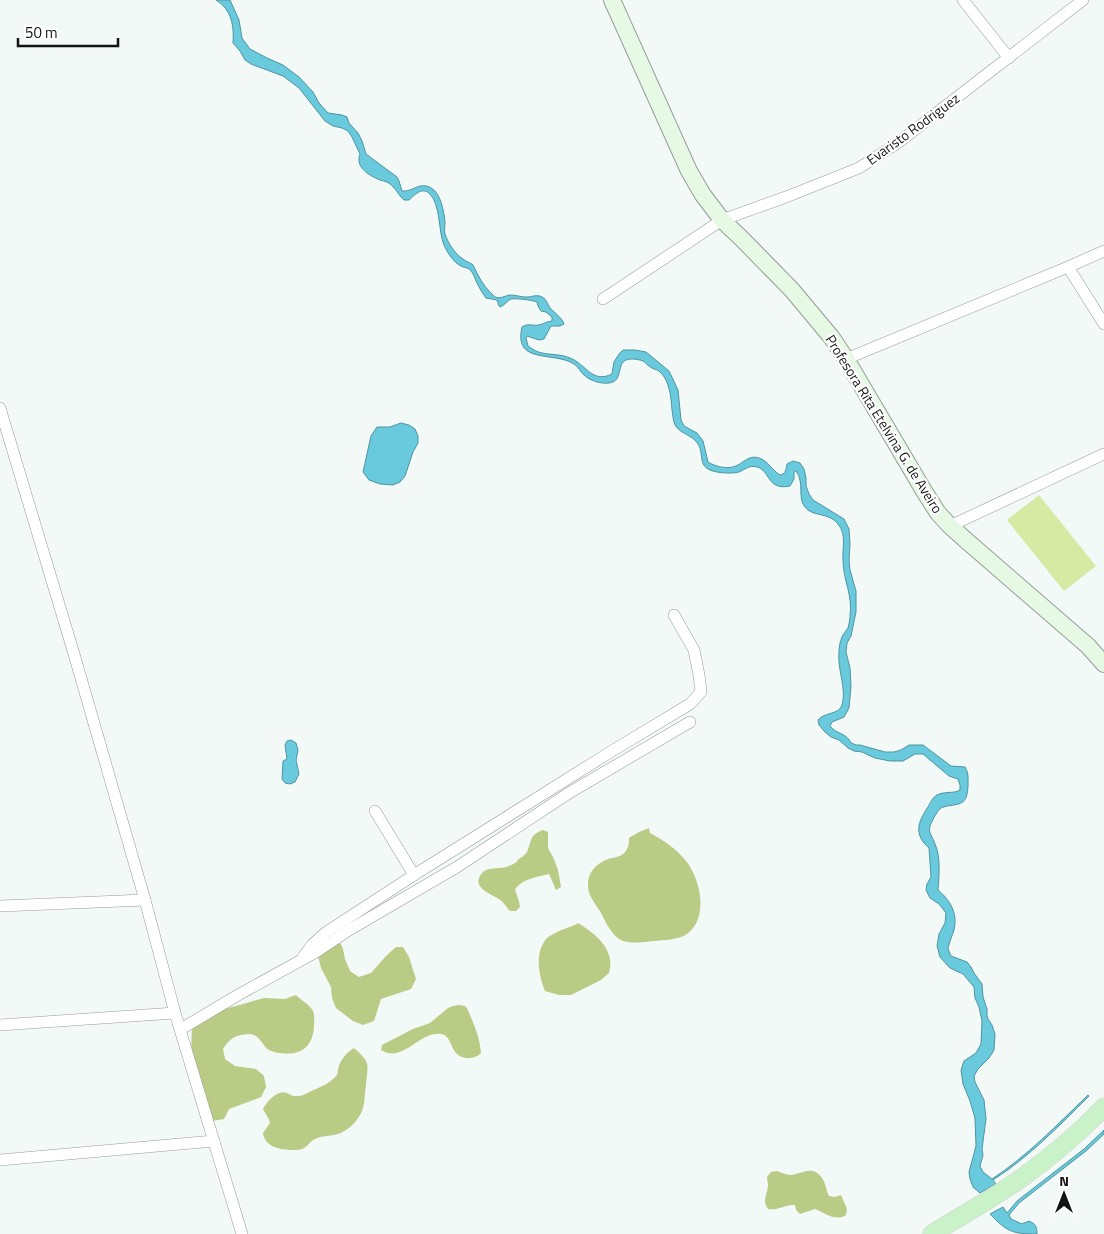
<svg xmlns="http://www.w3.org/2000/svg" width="1104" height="1234" font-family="'Titillium Web',sans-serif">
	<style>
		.green { fill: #d7eaa3 }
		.forest { fill: #b9cb84 }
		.water { fill: #69cadd; stroke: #4f94a1 }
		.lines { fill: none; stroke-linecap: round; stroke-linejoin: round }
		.street-casing { stroke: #969c99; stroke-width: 12 }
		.secondary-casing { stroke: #969c99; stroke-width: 18 }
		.primary-casing { stroke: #d5d5d5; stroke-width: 19 }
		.street { stroke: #fff; stroke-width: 11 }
		.secondary { stroke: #e5f9e4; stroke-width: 16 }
		.primary { stroke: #caf2c8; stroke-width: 18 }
		.labels { text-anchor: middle; stroke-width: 4.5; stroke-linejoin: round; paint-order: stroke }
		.street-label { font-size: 14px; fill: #131514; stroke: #fff }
	</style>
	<rect width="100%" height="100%" fill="#f3f9f6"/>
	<!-- green -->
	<path class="green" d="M1039,495L1096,566L1064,591L1007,520Z"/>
	<!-- forest -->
	<g class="forest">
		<path d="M649,828L650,833C663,840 677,849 686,861C701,880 709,918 687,934C678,940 664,940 653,941C622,945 616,943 602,915C597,905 587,896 588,884C588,872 597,863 608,859C616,857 623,857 627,849C629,846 629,841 629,838L639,832Z"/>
		<path d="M543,830L548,832V848L554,859L558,870L561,887L556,890L549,874C537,877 521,879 515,890L519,901L520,907L516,911H510C506,907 504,902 499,899C491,894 473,888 480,876C482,872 485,870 489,869C504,867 504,870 518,861L517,860C521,858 525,855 527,852C532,841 529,835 543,830Z"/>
		<path d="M578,923C591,931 608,943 610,960C611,964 610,969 609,973L601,980L571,995H559L545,991C539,976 534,952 547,938C549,936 554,934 557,932C563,929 574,926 578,923Z"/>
		<path d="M338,938L343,949L345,959L350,971L359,977L371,973L386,956L396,947H403L409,957L416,979L411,989L381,999L374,1021L363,1025L353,1021L336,1008L332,998L331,987L321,968L318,956Z"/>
		<path d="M296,995C301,1000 310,1005 313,1011C315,1016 314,1022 314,1026C313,1047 301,1056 280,1053C277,1053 272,1051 269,1050C262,1046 260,1034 249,1034C235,1035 230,1038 223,1049L225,1059L235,1066L256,1069L264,1076L266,1087L261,1097L229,1109L224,1119L212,1121L191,1055L192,1025L221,1010L243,1004L264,998L285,999Z"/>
		<path d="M459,1005L465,1006L467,1008C473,1022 480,1037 481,1053C477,1057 473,1058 467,1058C449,1057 454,1036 441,1034C419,1031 403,1064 381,1050L382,1045L413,1029L430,1023L448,1008L453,1006Z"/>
		<path d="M354,1048C371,1063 368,1064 366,1085C364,1096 366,1108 358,1118C353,1126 344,1133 334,1135C328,1136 321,1136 315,1139C310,1141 308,1146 304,1148C301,1150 296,1150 293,1150C280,1150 265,1147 263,1133L270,1123C269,1117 265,1114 263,1109C267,1101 278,1089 287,1093C291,1095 293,1097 298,1096C304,1096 310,1091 316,1089C323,1086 331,1082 336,1076C339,1072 337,1074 338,1069C340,1060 347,1052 354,1048Z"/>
		<path d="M777,1171C782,1173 787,1175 792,1175C803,1173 813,1165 822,1178C826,1184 826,1190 829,1196L835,1197L841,1195L847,1209L846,1215C836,1222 825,1213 815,1209L800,1214L796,1210L795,1205C785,1204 778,1211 768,1209C762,1200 767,1195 768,1186C768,1183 767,1179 767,1177L771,1172Z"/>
	</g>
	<!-- water -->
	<g class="water">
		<path d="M216,0H230L239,20L242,38L250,49L267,58L283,65L299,77L313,92L319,103L328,113L342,115L347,117L349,123L358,133L362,141L366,154L397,177L399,181L402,191C413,192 420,181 431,188C441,193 444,212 445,222C445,226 444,230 445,234C448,243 455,254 463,259C466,262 470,262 473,265C475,268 476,272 478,275C482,283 488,291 495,297C501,299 504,296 510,295C516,295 521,297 526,297C532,297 537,294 542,297C547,299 548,306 551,309C556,314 562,318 564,324L560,326H551L544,339L539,340L527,336L526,338L528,346C532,349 537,352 542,353C552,355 561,354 570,358C586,364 592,384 612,374L614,362L619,354L623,350H635L646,352L669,371L678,390L681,420L684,426L697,433L703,441L708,462C716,467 729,470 738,465C745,461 750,455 759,458C768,461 772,470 780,475C786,474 786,469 787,464L793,461L800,463L804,469L806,478V486L809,494L813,500L844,519L849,529L850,544L849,560L850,570L856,591V612L851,636L847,643L846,652L850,668L851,686L849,708L844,717L832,722L830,726C836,734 847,733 851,743L856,745H860L885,752H894L901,750L909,745H923L951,766L965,767C969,774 968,778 968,786C967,803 963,804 947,806C945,807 941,807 940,809C937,811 931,823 930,826C928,833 933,837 935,844C941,857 939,876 938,890C950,900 958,913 954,930C952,936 949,943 948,949L951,956L967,962L971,967L974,973L982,984L983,997L987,1009V1015L988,1019L992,1025L995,1034L994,1050L989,1058L978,1069L974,1076L975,1082L984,1100L986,1119L982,1149L983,1155L980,1166L983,1172L992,1179C1027,1156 1057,1125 1088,1095L1089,1096C1059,1126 1029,1157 993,1180L996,1184L980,1193L973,1187L970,1179L969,1172L976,1146L975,1118L970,1101L963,1084L961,1070L964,1061L976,1053L981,1044L982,1021L979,1007L975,998L974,987L963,974L950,968L940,957L937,946L939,934L945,923L946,913L939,904L930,898L926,890L927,884L931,877L929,848C914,835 917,823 928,807C930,803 933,797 937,795C945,791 953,794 960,790V785L958,779L949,776L923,754H915L903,761H890L875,758L862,752L854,751L848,748L839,740L831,737L825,732L819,725L818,720C824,712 839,715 842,705C847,689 837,669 839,652C839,648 840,641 842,637C843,634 846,631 848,628C849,624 850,620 850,616C853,595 843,580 843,560C842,547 847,535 838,524C829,512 812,517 805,507C797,498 805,483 796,471L794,472V479L790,486C767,491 770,470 757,467C749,465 746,469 739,472C733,474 716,473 710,470C698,465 704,453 698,444C693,435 680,434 675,425C673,421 673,415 672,410C671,398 670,380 659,371C656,369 652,369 649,366C647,365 646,363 643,361C641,360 635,359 632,359C613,359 626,381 609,383C601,384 590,381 584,375C580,372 579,367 574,364C554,351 513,365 522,327C528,323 532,326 539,325C544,324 547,321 552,321V317L546,312L541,311L538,306L537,302C532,300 516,298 511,299C507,301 505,305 500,307L499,306L497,300L486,298C482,293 479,287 476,281C475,278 473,273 471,271C468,267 464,268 461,266C454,263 447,252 444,245C438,231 441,204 429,193C421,187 415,195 409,200H404C398,195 395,186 387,182C385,181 382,181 380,180C368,175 355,167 360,154L352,137L348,131L342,128L333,126L325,121L299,88L283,76L251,64L245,60L240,51L233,43C234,26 232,10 216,0Z"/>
		<path d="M401,423L409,425L415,429L418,436V443L413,452L405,476L400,482L393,485L380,484L369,480L363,472L371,436L377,427H390Z"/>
		<path d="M291,740L296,743L298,750L296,760L299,774L295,782L290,784L285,783L282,779L283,761L287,759L285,745L287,741Z"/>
		<path d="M1104,1130V1134L1086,1151L1019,1203L1009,1215L1011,1219L1022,1224L1029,1221C1036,1224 1037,1227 1037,1234C1013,1234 1007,1232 990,1214L1003,1207L1007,1213L1017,1201L1084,1149Z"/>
	</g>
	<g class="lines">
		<!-- street casing -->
		<g class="street-casing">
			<g id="street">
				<path d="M963,0L1009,58"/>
				<path d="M1068,267L1104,251"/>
				<path d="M603,299L722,220L786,197L859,168L899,142L1083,0"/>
				<path d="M846,359L1068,267L1104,324"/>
				<path d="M0,408L74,654L145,900L175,1013L242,1234"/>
				<path d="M950,526L1104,454"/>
				<path d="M375,811L414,875"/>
				<path d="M0,906L145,900"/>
				<path d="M303,957L312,945L325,933L414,875L612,751L690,704L701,692L699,675L694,650L674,615"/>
				<path d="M0,1025L175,1013"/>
				<path d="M181,1029L238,995L316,952L349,930L457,867L569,793L690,722"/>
				<path d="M0,1160L214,1141"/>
			</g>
		</g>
		<!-- secondary casing -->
		<g class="secondary-casing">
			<path id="secondary" d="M612,0L689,171L703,195L722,220L741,238L792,290L832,338L846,359L924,491L938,513L950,526L968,542L1088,646L1104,664"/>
		</g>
		<!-- primary casing -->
		<g class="primary-casing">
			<path id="primary" d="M932,1234C962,1215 994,1198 1023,1177C1052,1156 1079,1133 1104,1107"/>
		</g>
		<!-- street -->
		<use href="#street" class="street"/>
		<!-- secondary -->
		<use href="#secondary" class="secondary"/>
		<!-- primary -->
		<use href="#primary" class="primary"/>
	</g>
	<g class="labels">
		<!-- street labels -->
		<g class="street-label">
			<text transform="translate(913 129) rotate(-36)" y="5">Evaristo Rodriguez</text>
			<text transform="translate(884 424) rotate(58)" y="5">Profesora Rita Etelvina G. de Aveiro</text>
		</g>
	</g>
	<!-- north arrow -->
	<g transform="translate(1064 1194)" stroke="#ffffff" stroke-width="4" paint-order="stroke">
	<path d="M0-4L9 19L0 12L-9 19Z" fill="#131514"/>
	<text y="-8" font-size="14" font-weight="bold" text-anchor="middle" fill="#131514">N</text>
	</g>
	<!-- scale -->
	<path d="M18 38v8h100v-8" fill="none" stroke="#131514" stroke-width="2.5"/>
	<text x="25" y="38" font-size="15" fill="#131514" stroke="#ffffff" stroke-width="4" paint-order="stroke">50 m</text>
</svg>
